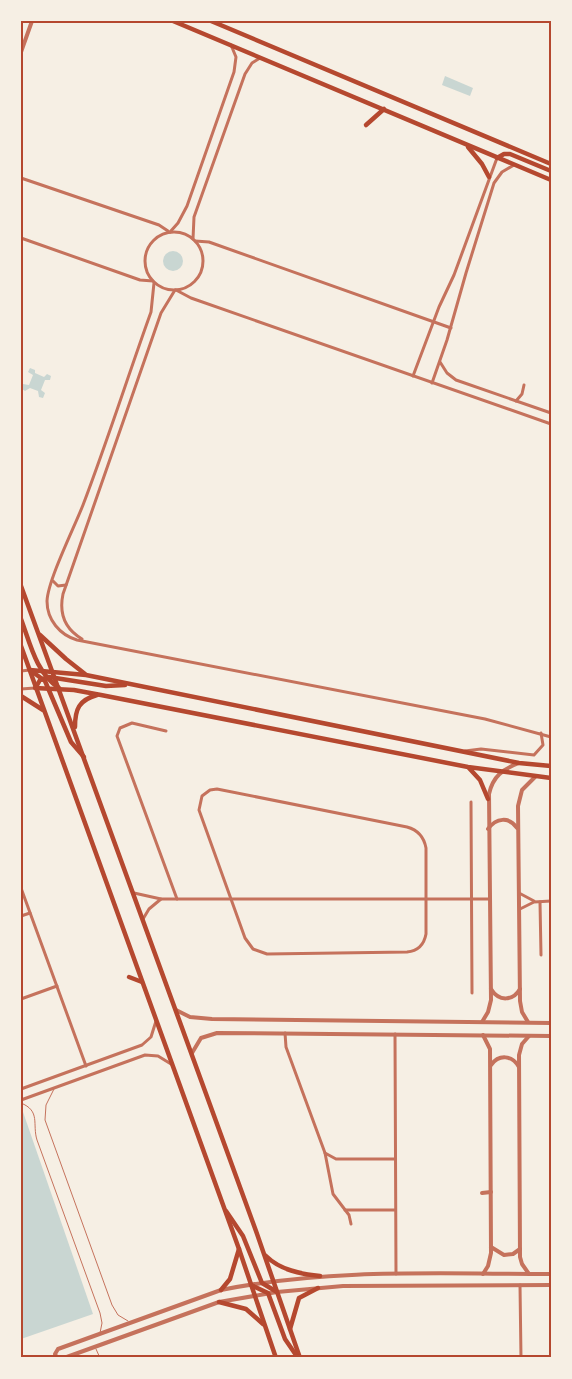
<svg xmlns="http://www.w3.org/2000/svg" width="572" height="1379" font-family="Rubik,sans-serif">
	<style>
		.water { fill: #c9d6d2 }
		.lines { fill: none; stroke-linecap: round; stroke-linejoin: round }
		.service { stroke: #c5725c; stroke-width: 1 }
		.minor { stroke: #c5725c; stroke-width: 3 }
		.tertiary { stroke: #c5725c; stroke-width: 4 }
		.secondary { stroke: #b5482f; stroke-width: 4.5 }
		.neatline { fill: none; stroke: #b5482f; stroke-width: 2 }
	</style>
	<rect width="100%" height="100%" fill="#f6efe4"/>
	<!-- water -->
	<g class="water">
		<path d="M445,76L473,88L470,96L442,85Z"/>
		<circle cx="173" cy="261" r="10"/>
		<path d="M30,368L35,370V373L44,377L47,374L51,376L50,380H45L41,390L45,393L43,398L39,397L38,391L30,388L25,391L22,389L23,384L29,385L33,375L28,372Z"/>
		<path d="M23,1112L93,1314L21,1339V1113Z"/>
	</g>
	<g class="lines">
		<!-- service -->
		<g class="service">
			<path d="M54,1089L46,1105L45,1120L112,1305L118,1315L128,1321"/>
			<path d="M21,1103C41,1111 32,1124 37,1140L100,1313L102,1323L100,1333"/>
			<path d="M96,1349L100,1358"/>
		</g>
		<!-- minor -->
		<g class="minor">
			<path d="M21,178L159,225L168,231"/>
			<circle cx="174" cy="261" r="29"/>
			<path d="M170,232L178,223L187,206L234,72L236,57L231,45"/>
			<path d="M21,238L140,280L153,281"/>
			<path d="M193,239L194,217L245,74L252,63L260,58"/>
			<path d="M195,241L209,242L451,328"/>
			<path d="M154,283L151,312C128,376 107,442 83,505C74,528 48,580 47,601C47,620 60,635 77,640L485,719L551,737"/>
			<path d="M176,290L191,298L551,424"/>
			<path d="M440,362L447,373L456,380L551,413"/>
			<path d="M413,376L439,307L454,275L497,158"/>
			<path d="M432,383L447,340L466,273L494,183L502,172L514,165"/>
			<path d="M516,401L522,394L524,385"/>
			<path d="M53,581L58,586L66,585"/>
			<path d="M82,639C65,629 59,613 63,594L161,313L175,290"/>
			<path d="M21,671L30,670"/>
			<path d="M21,689L35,688"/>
			<path d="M166,731L132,723L120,728L117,736L177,899"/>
			<path d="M465,751L481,749L534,755L543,745L541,733"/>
			<path d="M217,789L407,827C418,830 424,837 426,848V934C424,945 418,951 407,952L267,954L253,949L245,938L199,810L202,796L210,790Z"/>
			<path d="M471,802L472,993"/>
			<path d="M21,888L86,1066"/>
			<path d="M134,893L161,899H489"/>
			<path d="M519,893L534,901"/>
			<path d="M540,902L541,955"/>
			<path d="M520,909L534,902L551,901"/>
			<path d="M21,916L30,913"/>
			<path d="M143,919L149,909L161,899"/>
			<path d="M21,999L57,986"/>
			<path d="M285,1033L286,1047L325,1153L336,1159H395"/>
			<path d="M395,1034L396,1274"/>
			<path d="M21,1089L142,1045L151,1037L156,1021"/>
			<path d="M21,1100L145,1055L158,1056L171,1064"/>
			<path d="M325,1153L333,1194L349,1215L351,1224"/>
			<path d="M345,1210H395"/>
			<path d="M520,1285L521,1358"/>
		</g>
		<!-- tertiary -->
		<g class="tertiary">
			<path d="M21,52L32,21"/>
			<path d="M488,829C496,818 509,816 517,828"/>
			<path d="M491,989C499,1002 513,1001 520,989"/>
			<path d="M176,1010L190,1017L212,1019L551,1023"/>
			<path d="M482,1022L488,1012L491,1000L489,794C493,776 503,769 519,763"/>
			<path d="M528,1022L522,1012L520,1001L518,806L522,790L535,777"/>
			<path d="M483,1035L490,1049L491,1253L488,1266L483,1274"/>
			<path d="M529,1036L522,1044L519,1055L520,1257L522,1264L529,1274"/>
			<path d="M192,1053L201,1038L217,1033L551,1036"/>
			<path d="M491,1065C499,1054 512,1055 519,1067"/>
			<path d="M482,1193L491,1192"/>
			<path d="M491,1247L504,1255L513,1254L520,1249"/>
			<path d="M57,1358L55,1354L58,1349L221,1290C330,1268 441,1274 551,1274"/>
			<path d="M64,1358L219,1302L277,1292L343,1286L551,1285"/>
		</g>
		<!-- secondary -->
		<g class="secondary">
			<path d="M173,21L551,180"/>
			<path d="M211,21L551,164"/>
			<path d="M366,125L384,109"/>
			<path d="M468,147L482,164L489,177"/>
			<path d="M497,158L504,154H510L551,171"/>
			<path d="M21,586L256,1231L300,1358"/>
			<path d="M21,619C30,643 36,673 59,688"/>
			<path d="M40,635L66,659L85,674"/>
			<path d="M21,646L239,1249L276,1358"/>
			<path d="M30,670L86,675L519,763L551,766"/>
			<path d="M30,670L45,681L71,742L84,757"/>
			<path d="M36,687L40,680L49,677L106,686L125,685"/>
			<path d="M35,688L74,690L101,695L468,767L551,778"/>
			<path d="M21,696L43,710"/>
			<path d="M75,727C75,709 79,700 97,695"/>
			<path d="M469,768L480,780L488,799"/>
			<path d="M129,977L142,982"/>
			<path d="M226,1211L243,1236L262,1283L277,1292"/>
			<path d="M266,1256C280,1270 301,1274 320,1276"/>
			<path d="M251,1285L268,1293L285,1339L298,1358"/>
			<path d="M221,1290L230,1279L239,1249"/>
			<path d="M219,1302L246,1309L263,1324"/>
			<path d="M290,1329L299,1298L318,1288"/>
		</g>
	</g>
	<!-- border -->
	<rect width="572" height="1379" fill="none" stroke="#f6efe4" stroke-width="45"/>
	<rect x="22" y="22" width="528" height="1334" class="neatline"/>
</svg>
